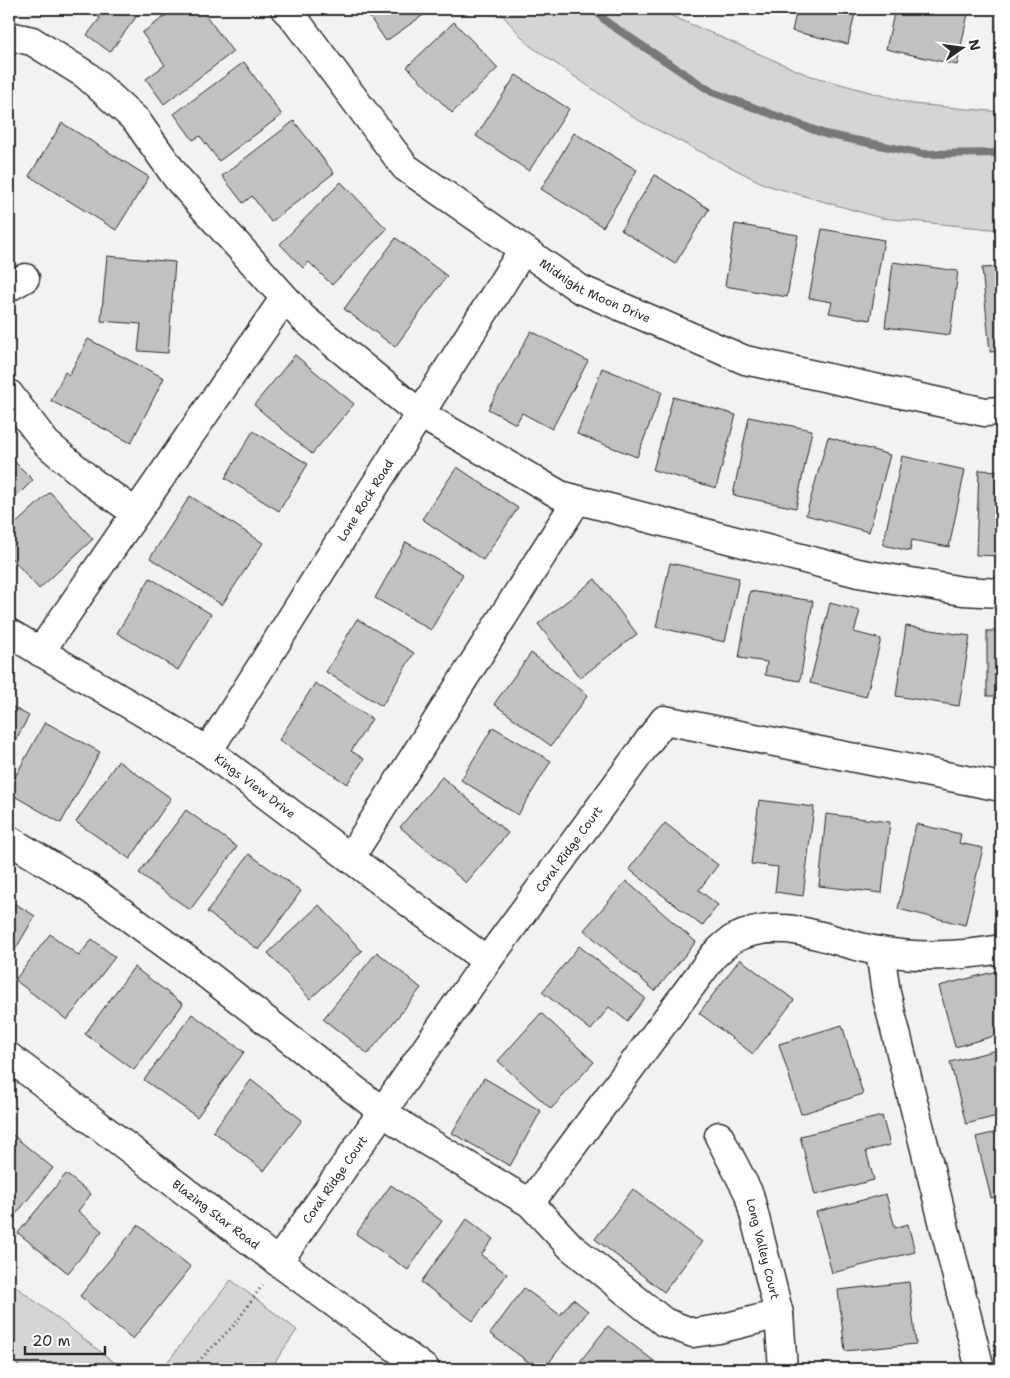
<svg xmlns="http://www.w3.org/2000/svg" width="1010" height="1378" font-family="'Shantell Sans',sans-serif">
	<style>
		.green { fill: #d5d5d5; stroke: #808080 }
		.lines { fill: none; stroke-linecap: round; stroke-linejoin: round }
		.stream { stroke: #787878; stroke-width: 8 }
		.building { fill: #c1c1c1; stroke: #2b2b2b }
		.minor-casing { stroke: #2b2b2b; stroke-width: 31 }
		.path { stroke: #2b2b2b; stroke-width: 3; stroke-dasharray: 1 4; stroke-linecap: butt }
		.minor { stroke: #fff; stroke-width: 28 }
		.labels { text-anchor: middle; stroke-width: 4.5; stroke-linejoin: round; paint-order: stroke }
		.street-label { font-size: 12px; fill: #2b2b2b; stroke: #fff }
	</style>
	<rect width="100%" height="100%" fill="#f2f2f2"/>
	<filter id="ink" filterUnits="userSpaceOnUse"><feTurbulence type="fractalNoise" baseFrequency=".02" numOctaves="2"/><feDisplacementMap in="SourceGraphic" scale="10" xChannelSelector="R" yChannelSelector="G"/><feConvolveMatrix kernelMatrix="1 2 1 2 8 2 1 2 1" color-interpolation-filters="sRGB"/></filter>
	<g filter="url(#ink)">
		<!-- green -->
		<g class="green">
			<path d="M497,9H665L672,16L808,75L913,104L1001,112V230L881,218L766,185L636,119L529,45Z"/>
			<path d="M231,1280L297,1330L270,1369H162Z"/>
			<path d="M9,1281L14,1285L123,1369H9Z"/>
		</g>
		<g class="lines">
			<!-- stream -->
			<path class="stream" d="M594,9L608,23L712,92L825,134L923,154L1001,153"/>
		</g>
		<!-- building -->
		<g class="building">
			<path d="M88,9H142L110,52L87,35L100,18Z"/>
			<path d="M175,9H201L233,52L164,104L146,79L165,65L142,33Z"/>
			<path d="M364,9H432L386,41Z"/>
			<path d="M797,9H856L848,44L792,31Z"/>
			<path d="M895,9H969L957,65L886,49Z"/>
			<path d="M998,9H1001V70H996Z"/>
			<path d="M454,22L498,68L452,113L407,67Z"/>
			<path d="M244,62L282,115L219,161L200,136L193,140L174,114Z"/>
			<path d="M516,75L569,109L529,171L476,136Z"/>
			<path d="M294,121L334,173L271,222L252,196L243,203L222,176Z"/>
			<path d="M62,123L149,177L116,230L29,176Z"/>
			<path d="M574,133L637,170L603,227L541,189Z"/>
			<path d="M9,147L15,171L9,173Z"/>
			<path d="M655,175L709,209L675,264L621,230Z"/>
			<path d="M341,182L387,229L332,285L309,262L303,268L280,244Z"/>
			<path d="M735,224L798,235L787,297L725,286Z"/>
			<path d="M822,229L884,240L870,320L829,313L832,302L809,298Z"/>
			<path d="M396,238L447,276L395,347L344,309Z"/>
			<path d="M107,256L175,262L168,353L138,351L141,324L101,321Z"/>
			<path d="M893,262L958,271L950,335L885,327Z"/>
			<path d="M1001,267V351L990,352L982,268Z"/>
			<path d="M531,331L588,361L552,429L522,413L516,424L488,409Z"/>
			<path d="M88,339L164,378L131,443L51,401L65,372L69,375Z"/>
			<path d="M295,355L354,404L312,454L254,405Z"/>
			<path d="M602,368L662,392L637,457L577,434Z"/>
			<path d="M673,397L736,415L716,488L653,470Z"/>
			<path d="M749,417L812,430L796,508L733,495Z"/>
			<path d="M253,431L308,464L279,511L225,478Z"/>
			<path d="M828,437L890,455L869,532L806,515Z"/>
			<path d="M9,456L33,480L9,504Z"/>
			<path d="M902,456L965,470L949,547L912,540L910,551L883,545Z"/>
			<path d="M457,467L518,508L483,560L422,519Z"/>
			<path d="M979,470L1001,471V556L976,555Z"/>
			<path d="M50,492L93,539L39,589L9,555V530Z"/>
			<path d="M190,496L263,543L222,605L150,558Z"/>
			<path d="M406,542L463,574L431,630L375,598Z"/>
			<path d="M670,563L739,578L725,642L656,627Z"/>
			<path d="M150,578L211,614L178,670L117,633Z"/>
			<path d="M595,579L637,634L580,678L538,624Z"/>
			<path d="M750,591L813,601L800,681L765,675L767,662L739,658Z"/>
			<path d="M830,603L860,611L854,632L881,639L866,697L810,683Z"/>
			<path d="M357,619L414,653L382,706L326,672Z"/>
			<path d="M906,626L970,636L959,706L896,696Z"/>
			<rect x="987" y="631" width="14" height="65"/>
			<path d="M531,653L588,695L551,746L494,704Z"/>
			<path d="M315,683L372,719L351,751L364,759L347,784L279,740Z"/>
			<path d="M9,705L29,716L9,752Z"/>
			<path d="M45,722L100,752L61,823L9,793V788Z"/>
			<path d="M493,727L551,761L518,815L461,780Z"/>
			<path d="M118,761L171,798L130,859L76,822Z"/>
			<path d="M442,777L508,833L466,883L400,827Z"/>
			<path d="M759,800L814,807L803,896L775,892L778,867L751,864Z"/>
			<path d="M186,810L237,847L190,910L139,873Z"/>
			<path d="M826,814L890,822L882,893L819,886Z"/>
			<path d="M665,823L718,865L699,890L718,905L702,926L629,869Z"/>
			<path d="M916,824L961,834L959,843L983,848L965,925L898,909Z"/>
			<path d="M249,854L301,891L259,950L207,912Z"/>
			<path d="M626,881L696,942L655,991L584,930Z"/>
			<path d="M9,900L35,916L9,960Z"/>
			<path d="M319,905L362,951L310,999L268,953Z"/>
			<path d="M50,934L79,956L92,939L115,957L67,1020L15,980Z"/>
			<path d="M579,946L645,998L627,1021L609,1007L591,1030L542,992Z"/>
			<path d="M377,952L421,988L368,1054L323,1019Z"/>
			<path d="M740,959L794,1000L753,1054L699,1013Z"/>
			<path d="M134,967L183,1004L134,1070L85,1034Z"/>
			<path d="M1001,970V1034L955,1047L939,986Z"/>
			<path d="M541,1013L594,1062L551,1109L498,1061Z"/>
			<path d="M192,1014L244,1052L197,1117L144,1080Z"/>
			<path d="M842,1025L863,1094L801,1114L779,1044Z"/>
			<path d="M1001,1049V1115L966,1124L950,1062Z"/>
			<path d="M484,1078L541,1111L510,1166L452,1133Z"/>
			<path d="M251,1080L302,1120L264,1171L213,1131Z"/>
			<path d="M882,1116L890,1145L866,1151L874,1180L815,1195L800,1136Z"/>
			<path d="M1001,1131V1196L991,1198L976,1137Z"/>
			<path d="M9,1132L53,1168L9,1223Z"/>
			<path d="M66,1174L91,1194L78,1211L102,1231L68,1273L18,1233Z"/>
			<path d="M391,1185L442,1221L408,1270L356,1234Z"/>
			<path d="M633,1189L702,1242L664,1292L595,1239Z"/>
			<path d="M886,1194L895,1228L908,1224L915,1252L832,1273L816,1212Z"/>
			<path d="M1001,1211V1236L995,1212Z"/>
			<path d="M467,1219L493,1239L481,1255L507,1274L473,1321L421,1282Z"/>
			<path d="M138,1225L191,1267L133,1339L80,1296Z"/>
			<path d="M909,1282L916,1344L845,1351L838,1290Z"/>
			<path d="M524,1288L560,1315L573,1299L588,1311L544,1369H538L490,1334Z"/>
			<path d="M608,1326L658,1364L654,1369H574Z"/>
			<rect x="851" y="1367" width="65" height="2"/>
		</g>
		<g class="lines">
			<!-- minor casing -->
			<g class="minor-casing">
				<g id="minor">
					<path id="s1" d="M285,9L293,17L405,167L580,289L745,360L985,412L1001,411"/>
					<path d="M9,36L32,41L86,75L136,120L177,178L303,318L420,414L560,495L858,573L963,591L1001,593"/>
					<path d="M9,287L25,278"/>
					<path d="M9,394L46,443L92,482L136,513"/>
					<path id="s2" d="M9,633L208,751L487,961"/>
					<path d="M40,652L284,299"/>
					<path id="s3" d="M208,751L523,250"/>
					<path d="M9,840L90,889L200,969L383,1112L418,1136L530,1203L571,1247L664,1322L693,1333L719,1329L779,1314"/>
					<path d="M350,858L577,500"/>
					<path d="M880,951L886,993L980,1369"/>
					<path id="s4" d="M9,1057L278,1262L425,1369"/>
					<path id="s5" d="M719,1136L749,1194L779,1314L783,1369"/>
					<path d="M530,1203L714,955C720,950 727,942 735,938C785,914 830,943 879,951C919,958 962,956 1001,949"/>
					<path id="s6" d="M278,1262L487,961L664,720L1001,787"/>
				</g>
			</g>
			<!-- path -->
			<g class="path">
				<path d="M9,1360L23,1369"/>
				<path d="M191,1369L236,1323L263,1284"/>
			</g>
			<!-- minor -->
			<use href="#minor" class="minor"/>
		</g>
	</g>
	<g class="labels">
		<!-- street labels -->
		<g class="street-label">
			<text dy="4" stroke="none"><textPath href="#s1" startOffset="426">Midnight Moon Drive</textPath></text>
			<text dy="4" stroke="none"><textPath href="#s3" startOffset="296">Lone Rock Road</textPath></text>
			<text dy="4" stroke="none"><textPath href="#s2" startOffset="290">Kings View Drive</textPath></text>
			<text dy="4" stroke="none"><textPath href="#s6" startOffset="505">Coral Ridge Court</textPath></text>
			<text dy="4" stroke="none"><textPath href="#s6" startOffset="100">Coral Ridge Court</textPath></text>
			<text dy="4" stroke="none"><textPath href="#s4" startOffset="260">Blazing Star Road</textPath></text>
			<text dy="4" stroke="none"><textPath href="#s5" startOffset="122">Long Valley Court</textPath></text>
		</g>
	</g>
	<!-- margin -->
	<rect width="1010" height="1378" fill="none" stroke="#fff" stroke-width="30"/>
	<rect x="15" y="15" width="980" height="1348" fill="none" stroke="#2b2b2b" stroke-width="2" filter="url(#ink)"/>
	<!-- north arrow -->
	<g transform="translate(962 48) rotate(76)" stroke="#ffffff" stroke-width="4" paint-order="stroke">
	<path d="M0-4L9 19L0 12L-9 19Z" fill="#2b2b2b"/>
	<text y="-8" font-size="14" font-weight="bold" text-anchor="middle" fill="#2b2b2b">N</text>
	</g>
	<!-- scale -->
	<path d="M25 1346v8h80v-8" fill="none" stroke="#2b2b2b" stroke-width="2.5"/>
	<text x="32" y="1346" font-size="15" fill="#2b2b2b" stroke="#ffffff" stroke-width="4" paint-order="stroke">20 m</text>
</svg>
